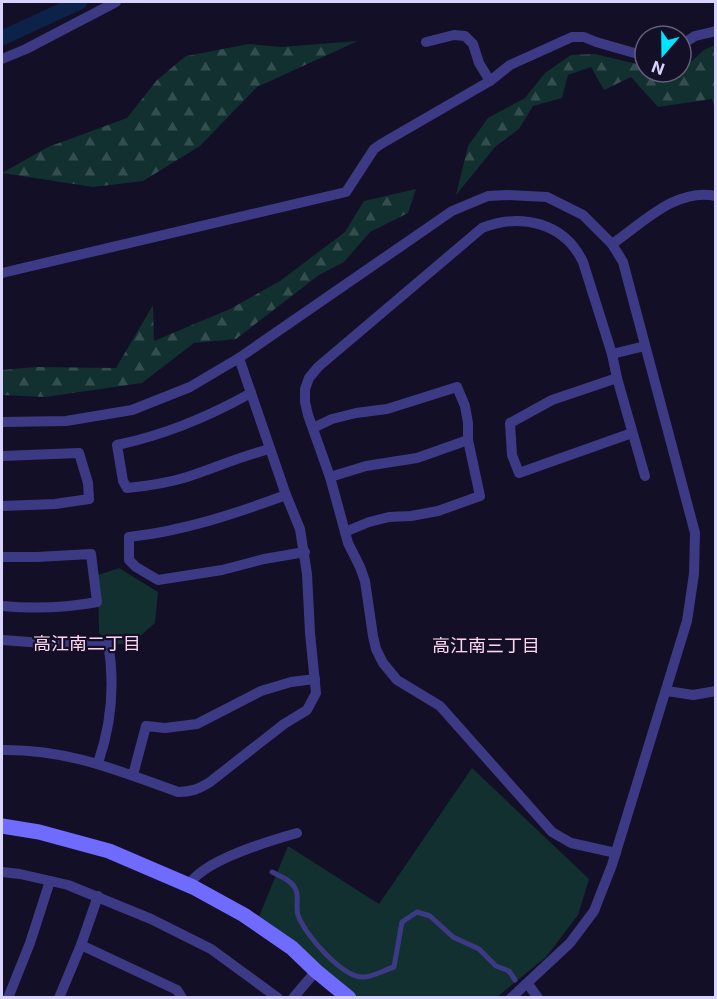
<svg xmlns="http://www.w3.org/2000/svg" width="717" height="999" font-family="Inter,'Noto Sans JP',sans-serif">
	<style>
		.forest { fill: url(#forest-firs) }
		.park { fill: #12302f }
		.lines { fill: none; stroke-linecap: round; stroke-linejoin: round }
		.river { stroke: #0c2248; stroke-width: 15 }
		.lane { stroke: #3d3a85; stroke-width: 5 }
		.street { stroke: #3d3a85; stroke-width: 10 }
		.secondary { stroke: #6f6bff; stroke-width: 15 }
		.labels { text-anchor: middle; stroke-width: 4.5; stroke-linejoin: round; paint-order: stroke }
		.neighbourhood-label { font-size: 18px; fill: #ffd6f0; stroke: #130f26 }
	</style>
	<defs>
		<pattern id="forest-firs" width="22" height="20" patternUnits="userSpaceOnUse" patternTransform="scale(1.5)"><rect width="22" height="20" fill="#12302f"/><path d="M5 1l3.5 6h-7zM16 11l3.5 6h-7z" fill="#344d4e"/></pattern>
	</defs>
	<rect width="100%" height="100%" fill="#130f26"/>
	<!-- forest -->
	<g class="forest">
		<path d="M358,41L257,87L200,146L143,181L93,187L2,173L48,147L127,118L157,80L186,56L249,44L281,47Z"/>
		<path d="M715,45V110L712,99L658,107L631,77L604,90L591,67L568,75L562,98L533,106L519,129L495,147L456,195L468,146L488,118L525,98L545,73L571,55L595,54L645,66V72H681V68H684L704,50Z"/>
		<path d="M416,189L408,213L370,232L344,262L319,275L236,339L194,343L142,383L45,397L2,395V370L36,367L116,368L153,305L154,341L230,309L280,281L345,232L364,201Z"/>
	</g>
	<!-- park -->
	<g class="park">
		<path d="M119,568L158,592L155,623L131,644H114L99,633L98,575Z"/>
		<path d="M472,768L589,879L578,915L546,957L497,997H351L258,919L288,846L379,904Z"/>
	</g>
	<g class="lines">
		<!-- river -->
		<path class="river" d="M2,38L80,2"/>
		<!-- lane -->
		<path class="lane" d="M272,872C280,876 291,880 295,888C300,896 295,907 298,915C304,934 343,978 363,977C373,977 384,970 394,967L402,922L417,912L430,916L453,937L479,949L496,966L509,971L515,980"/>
		<!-- street -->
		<g class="street">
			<path d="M426,42L454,35L465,36L473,44L479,63L490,81"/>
			<path d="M681,45L695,36L716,31"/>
			<path d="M2,59L26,49L116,2"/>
			<path d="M612,244C642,224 676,187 716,196"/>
			<path d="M2,273L346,192L374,149L381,144L490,81L510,65L572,37H584L596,42L645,56"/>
			<path d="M612,354L645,346"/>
			<path d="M617,378L552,400L510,423L512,455L519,473L632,433"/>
			<path d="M251,393C208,417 165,435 117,445L123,481L127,488C147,486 168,483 187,477C215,468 241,456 270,449"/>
			<path d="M2,422L66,421L132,410L190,387L239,358L452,211L488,196L507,195L547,197L583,215L612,244L623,262L695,533L694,574L687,621L612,865L594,911L570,943L511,998"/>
			<path d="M313,428L332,419L356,413L387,409L457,387L465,406L468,423V440L480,496L438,511L411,516L389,517L369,522L345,532"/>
			<path d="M2,456L79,453L88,483L89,499L55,504L2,506"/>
			<path d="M330,477L366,466L417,458L468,440"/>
			<path d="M286,495C234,514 184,531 129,537V560L136,567L158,580L222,570L264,559L305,552"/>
			<path d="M2,557H37L91,554L97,602C65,608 34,609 2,606"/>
			<path d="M2,640L57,644L97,641L108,642C115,683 112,723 98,763"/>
			<path d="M667,691L693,695L716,691"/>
			<path d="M2,750C67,749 117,770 178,792C191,792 199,789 210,782L284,724L307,710L316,693L310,633L307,574L300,529L286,495L239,358"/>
			<path d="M133,775L146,726L165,728L197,724L261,691L291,682L315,679"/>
			<path d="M616,853L571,843L552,832L440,706L397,680L383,663L376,649L373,636L365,581L360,567L348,543L330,477L308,415L305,402V389L309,378L318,367L482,228C521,213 564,222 583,262L612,354L617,378L645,476"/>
			<path d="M2,872L20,874L68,885L151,919L211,949L278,998"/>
			<path d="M189,885C203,860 269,841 297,833"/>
			<path d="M81,945L177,990L182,998"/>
			<path d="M528,984L538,998"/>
			<path d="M8,998L30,943L50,881"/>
			<path d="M59,998L81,945L98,896"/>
			<path d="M293,998L316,971"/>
		</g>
		<!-- secondary -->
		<path class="secondary" d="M2,826L39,832L109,851L193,887L244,915L292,948L316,971L349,998"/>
	</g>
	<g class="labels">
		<!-- neighbourhood labels -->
		<g class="neighbourhood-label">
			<text x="87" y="650">高江南二丁目</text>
			<text x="486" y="652">高江南三丁目</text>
		</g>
	</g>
	<!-- border -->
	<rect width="717" height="999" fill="none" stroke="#d9d4ff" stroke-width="6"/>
	<!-- north arrow -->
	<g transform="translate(663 54) rotate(200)"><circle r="28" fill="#130f26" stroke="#625e7d" stroke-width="1.5"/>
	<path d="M0-4.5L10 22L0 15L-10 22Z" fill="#00e5ff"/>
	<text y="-9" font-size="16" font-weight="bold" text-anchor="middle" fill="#d9d4ff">N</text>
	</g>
</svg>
